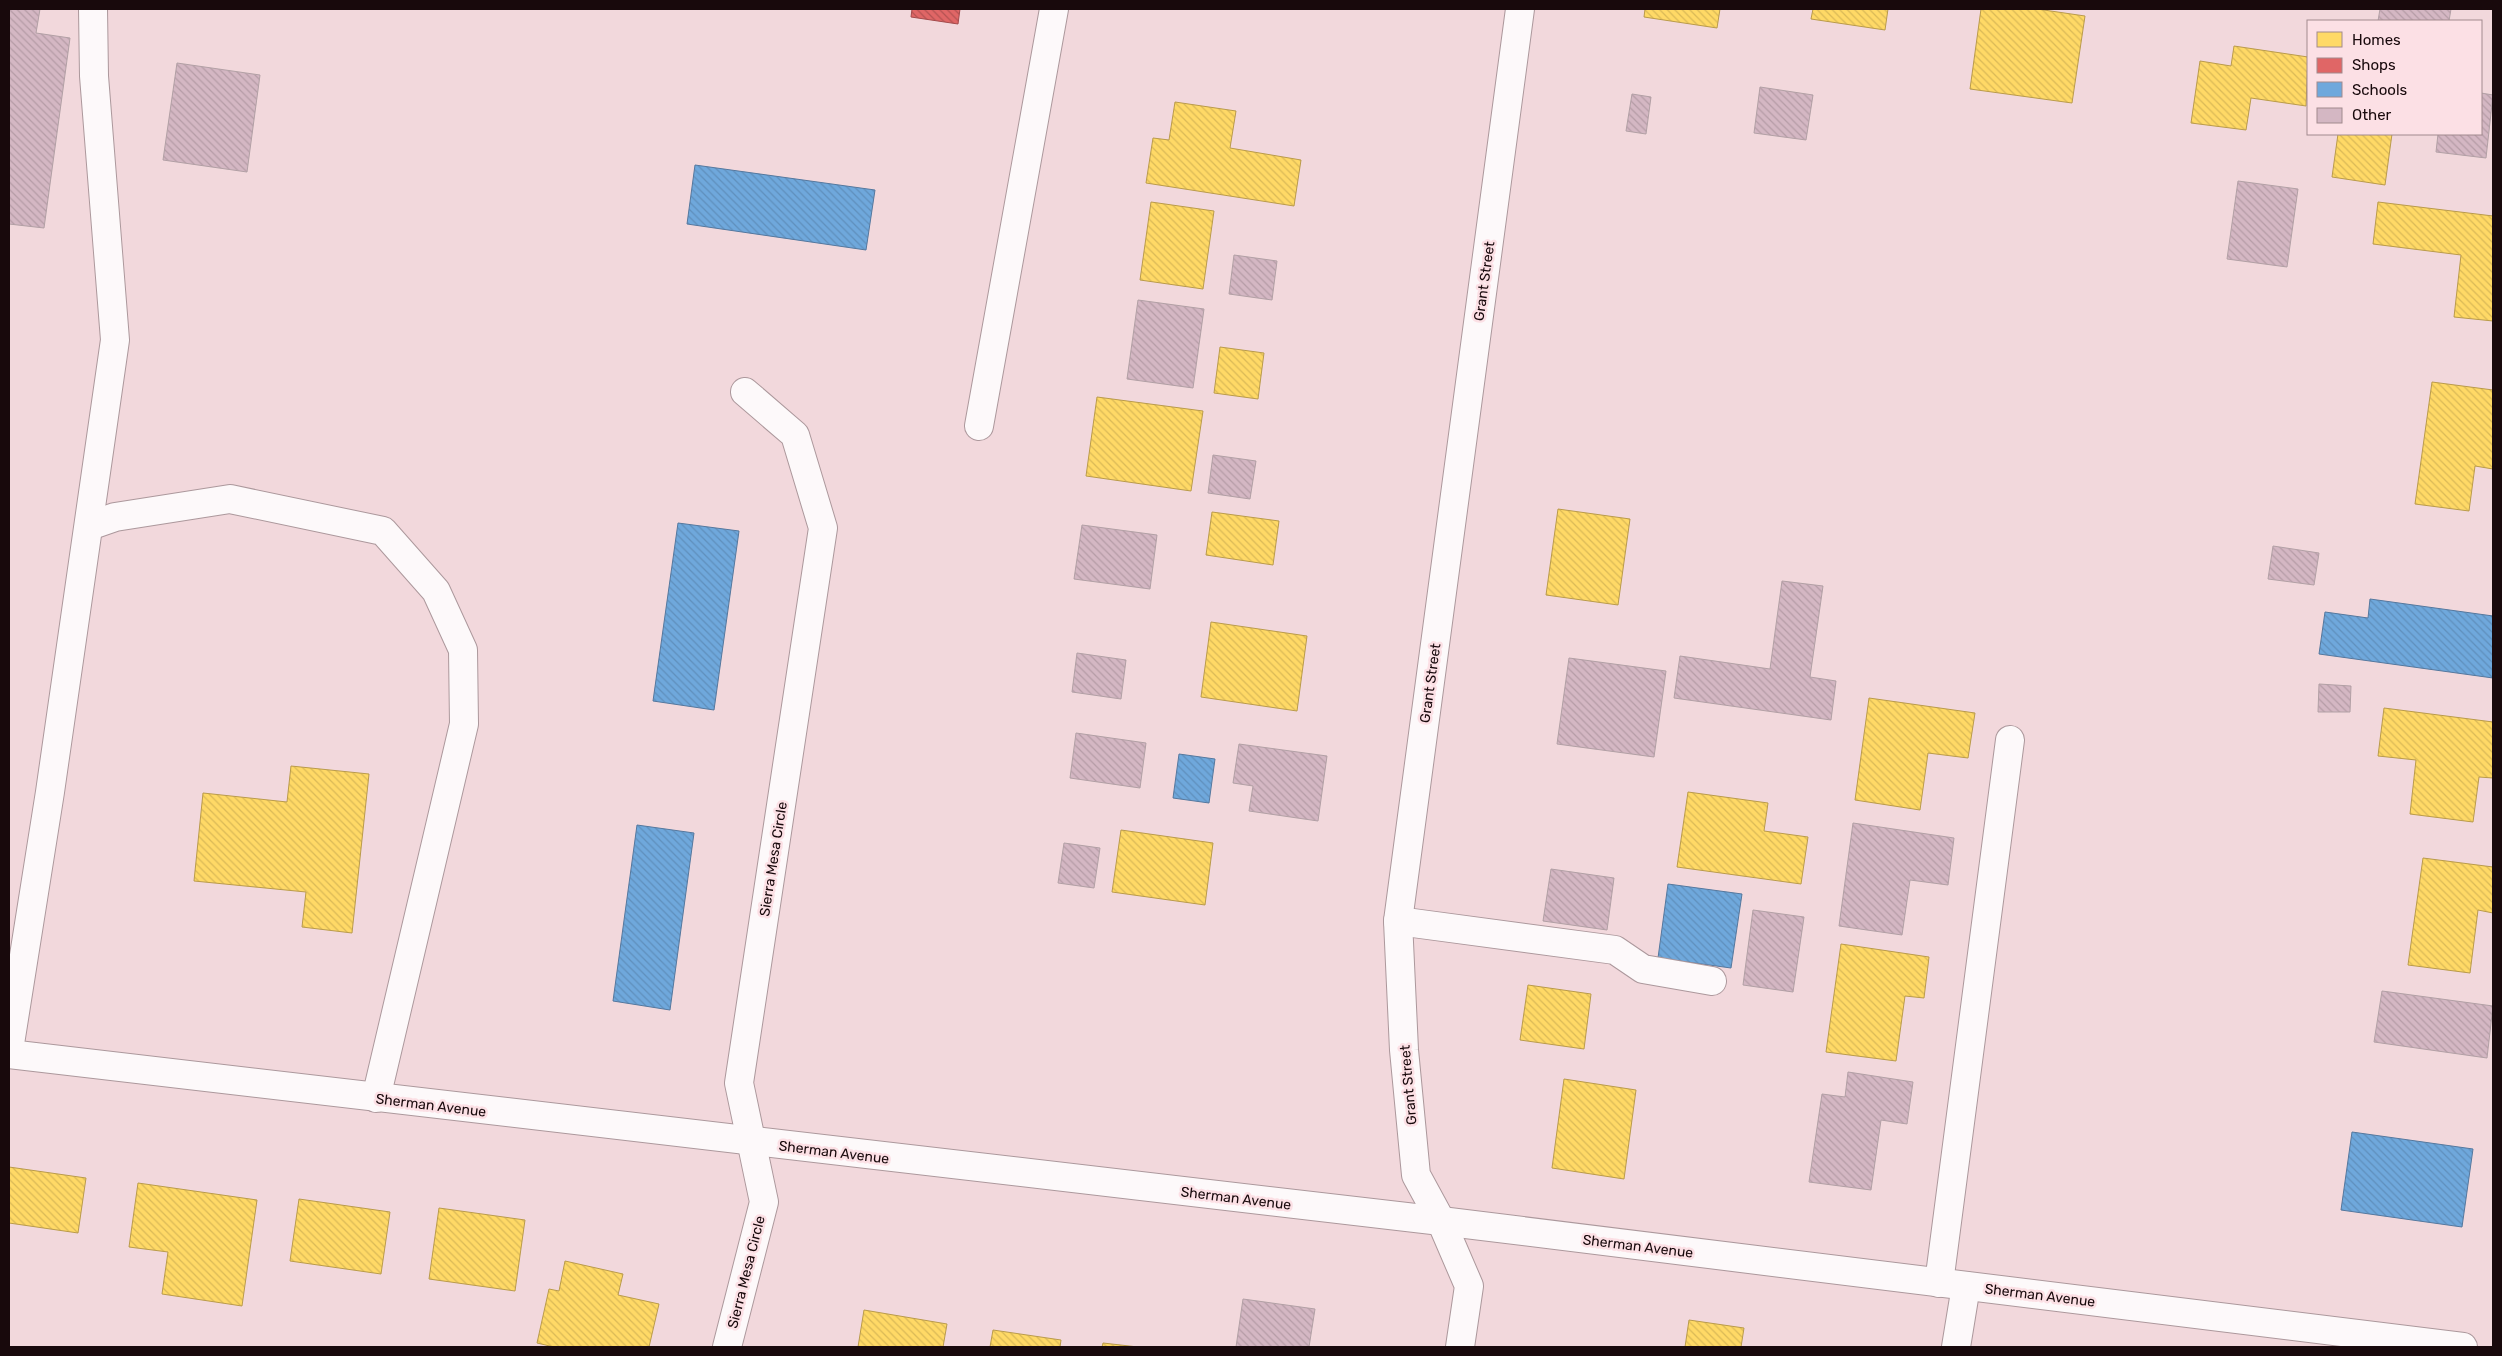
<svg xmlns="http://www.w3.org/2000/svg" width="2502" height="1356" font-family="Rubik,sans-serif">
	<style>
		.homes { fill: url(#homes-back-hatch); stroke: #ba9b4b }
		.shops { fill: url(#shops-back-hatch); stroke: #a44a4b }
		.schools { fill: url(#schools-back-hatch); stroke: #55789e }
		.building { fill: url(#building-back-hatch); stroke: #b2a0a5 }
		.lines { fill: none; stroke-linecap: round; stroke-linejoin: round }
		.minor-casing { stroke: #ac989c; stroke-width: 30 }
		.minor { stroke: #fdf9fa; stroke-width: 28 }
		.labels { text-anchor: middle; stroke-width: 5; stroke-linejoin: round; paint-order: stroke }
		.street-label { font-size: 14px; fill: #18090c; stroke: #fce0e5 }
	</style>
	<defs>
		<pattern id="homes-back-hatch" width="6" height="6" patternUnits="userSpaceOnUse" patternTransform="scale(1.25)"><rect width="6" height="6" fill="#ffd966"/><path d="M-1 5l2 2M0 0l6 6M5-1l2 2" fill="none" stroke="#dab957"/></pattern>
		<pattern id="shops-back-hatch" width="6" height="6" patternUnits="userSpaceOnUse" patternTransform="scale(1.25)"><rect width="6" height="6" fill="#e06666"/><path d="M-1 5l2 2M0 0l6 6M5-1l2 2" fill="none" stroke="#b55252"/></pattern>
		<pattern id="schools-back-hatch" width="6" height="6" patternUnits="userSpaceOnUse" patternTransform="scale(1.25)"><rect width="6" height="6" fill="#6fa8dc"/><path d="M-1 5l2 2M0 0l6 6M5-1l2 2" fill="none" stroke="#5f8fbc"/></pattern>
		<pattern id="building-back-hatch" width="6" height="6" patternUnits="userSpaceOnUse" patternTransform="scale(1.25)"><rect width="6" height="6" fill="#d4b7c3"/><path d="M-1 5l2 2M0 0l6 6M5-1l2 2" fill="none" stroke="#b59ca6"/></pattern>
	</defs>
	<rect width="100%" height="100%" fill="#f2d8dc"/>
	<!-- homes -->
	<g class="homes">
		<path d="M1645,9H1720L1717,28L1644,17Z"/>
		<path d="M1813,9H1888L1885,30L1811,19Z"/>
		<path d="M1981,9H2037L2085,16L2072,103L1970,89Z"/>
		<path d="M2234,46L2308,57L2306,106L2251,98L2246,130L2191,123L2200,61L2231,66Z"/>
		<path d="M1175,102L1236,111L1230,148L1301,160L1294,206L1146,183L1153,138L1169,140Z"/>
		<path d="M2338,134H2392L2385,185L2332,177Z"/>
		<path d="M1151,202L1214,211L1203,289L1140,280Z"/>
		<path d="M2378,202L2493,216V321L2454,317L2461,255L2373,244Z"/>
		<path d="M1220,347L1264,353L1258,399L1214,393Z"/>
		<path d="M2432,382L2493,390V469L2475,466L2469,511L2415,504Z"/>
		<path d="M1097,397L1203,411L1191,491L1086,476Z"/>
		<path d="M1558,509L1630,519L1618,605L1546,595Z"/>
		<path d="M1212,512L1279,521L1273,565L1206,555Z"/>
		<path d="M1211,622L1307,636L1297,711L1201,697Z"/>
		<path d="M1869,698L1975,713L1968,758L1928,753L1920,810L1855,800Z"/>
		<path d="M2384,708L2493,722V778L2479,777L2473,822L2410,814L2416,760L2378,756Z"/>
		<path d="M291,766L369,774L352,933L302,927L306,892L194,881L203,793L287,802Z"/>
		<path d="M1688,792L1768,803L1764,831L1808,837L1801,884L1677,867Z"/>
		<path d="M1121,830L1213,843L1205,905L1112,892Z"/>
		<path d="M2423,858L2493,867V913L2478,910L2470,973L2408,965Z"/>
		<path d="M1841,944L1929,957L1924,998L1905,996L1896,1061L1826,1052Z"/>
		<path d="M1528,985L1591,994L1584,1049L1520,1040Z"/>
		<path d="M1564,1079L1636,1090L1624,1179L1552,1168Z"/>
		<path d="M9,1167L86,1178L78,1233L9,1223Z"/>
		<path d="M138,1183L257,1200L242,1306L162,1294L168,1252L129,1247Z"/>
		<path d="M299,1199L390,1212L381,1274L290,1261Z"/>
		<path d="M439,1208L525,1220L515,1291L429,1279Z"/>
		<path d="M565,1261L623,1274L618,1295L659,1304L649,1347H554L537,1343L549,1289L559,1291Z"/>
		<path d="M864,1310L947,1324L943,1347H858Z"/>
		<path d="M1689,1320L1744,1328L1741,1347H1685Z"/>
		<path d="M993,1330L1061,1340L1060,1347H990Z"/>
		<path d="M1103,1343L1138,1347H1102Z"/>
	</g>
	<!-- shops -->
	<path class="shops" d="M912,9H960L958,24L911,17Z"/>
	<!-- schools -->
	<g class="schools">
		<path d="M695,165L875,190L866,250L687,224Z"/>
		<path d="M678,523L739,531L714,710L653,701Z"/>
		<path d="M2370,599L2493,616V678L2319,654L2325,612L2368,618Z"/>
		<path d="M1179,754L1215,759L1209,803L1173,798Z"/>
		<path d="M637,825L694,833L670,1010L613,1001Z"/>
		<path d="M1668,884L1742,894L1731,968L1658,958Z"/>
		<path d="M2352,1132L2473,1149L2462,1227L2341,1210Z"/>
	</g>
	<!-- building -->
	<g class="building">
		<path d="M9,9H40L36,33L70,38L44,228L9,224Z"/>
		<path d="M2380,9H2451L2449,21H2378Z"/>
		<path d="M177,63L260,75L247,172L163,160Z"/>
		<path d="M1760,87L1813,95L1806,140L1754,133Z"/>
		<path d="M2481,93L2493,95L2486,158L2436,152L2438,134H2481Z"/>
		<path d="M1632,94L1651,97L1646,134L1626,131Z"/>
		<path d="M2238,181L2298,189L2287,267L2227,259Z"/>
		<path d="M1234,255L1277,261L1272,300L1229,294Z"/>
		<path d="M1138,300L1204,309L1193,388L1127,379Z"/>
		<path d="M1213,455L1256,461L1250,499L1208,493Z"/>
		<path d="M1082,525L1157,535L1150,589L1074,579Z"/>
		<path d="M2273,546L2319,553L2314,585L2268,579Z"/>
		<path d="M1782,581L1823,586L1810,677L1836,681L1831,720L1674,698L1680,656L1770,669Z"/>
		<path d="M1077,653L1126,660L1121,699L1072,692Z"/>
		<path d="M1569,658L1666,671L1654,757L1557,744Z"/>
		<path d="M2319,684L2351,686L2350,712H2318Z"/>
		<path d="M1076,733L1146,743L1140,788L1070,778Z"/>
		<path d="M1239,744L1327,756L1318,821L1249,811L1253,786L1233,783Z"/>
		<path d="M1853,823L1954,838L1948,885L1910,880L1902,935L1839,926Z"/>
		<path d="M1064,843L1100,848L1094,888L1058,883Z"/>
		<path d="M1551,869L1614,878L1607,930L1543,921Z"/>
		<path d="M1753,910L1804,917L1793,992L1743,985Z"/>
		<path d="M2382,991L2493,1006L2487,1058L2374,1042Z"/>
		<path d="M1848,1072L1913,1082L1907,1124L1881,1120L1871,1190L1809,1182L1822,1094L1845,1097Z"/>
		<path d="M1243,1299L1315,1309L1309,1347H1236Z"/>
	</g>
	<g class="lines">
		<!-- minor casing -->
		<g class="minor-casing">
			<g id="minor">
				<path d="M979,426L1054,9"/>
				<path d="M89,526L115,517L230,499L383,531L436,591L463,650L464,724L376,1098"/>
				<path d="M1398,921L1615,950L1643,969L1712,981"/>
				<path d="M9,1050L50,792L115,340L94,76L93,9"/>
				<path d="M9,1054L1441,1221L2463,1347"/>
				<path d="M1939,1283L2010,740"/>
				<path d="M727,1347L764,1202L739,1083L823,528L795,435L745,392"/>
				<path d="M1460,1347L1469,1286L1441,1221L1416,1175L1404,1050L1398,921L1520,9"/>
				<path d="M1956,1347L1966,1286"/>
			</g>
		</g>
		<!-- minor -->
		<use href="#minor" class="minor"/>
	</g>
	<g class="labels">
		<!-- street labels -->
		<g class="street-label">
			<text transform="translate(1484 281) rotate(-82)" y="5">Grant Street</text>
			<text transform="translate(1430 683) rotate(-82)" y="5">Grant Street</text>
			<text transform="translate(773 859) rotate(-81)" y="5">Sierra Mesa Circle</text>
			<text transform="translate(1408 1085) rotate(-95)" y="5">Grant Street</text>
			<text transform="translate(431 1105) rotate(7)" y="5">Sherman Avenue</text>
			<text transform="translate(834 1152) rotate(7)" y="5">Sherman Avenue</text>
			<text transform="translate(1236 1198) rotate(7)" y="5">Sherman Avenue</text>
			<text transform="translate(1638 1246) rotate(7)" y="5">Sherman Avenue</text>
			<text transform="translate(746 1272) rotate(-76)" y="5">Sierra Mesa Circle</text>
			<text transform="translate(2040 1295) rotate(7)" y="5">Sherman Avenue</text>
		</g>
	</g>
	<!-- border -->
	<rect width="2502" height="1356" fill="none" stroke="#18090c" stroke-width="20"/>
	<!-- legend -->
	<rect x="2307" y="20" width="175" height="115" fill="#fce0e5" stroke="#a18a8e"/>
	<rect x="2317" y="32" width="25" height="15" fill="#ffd966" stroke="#a18a8e"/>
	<text x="2352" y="45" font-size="15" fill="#18090c">Homes</text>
	<rect x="2317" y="58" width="25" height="15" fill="#e06666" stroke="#a18a8e"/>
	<text x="2352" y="70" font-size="15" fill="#18090c">Shops</text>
	<rect x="2317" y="82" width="25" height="15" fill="#6fa8dc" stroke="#a18a8e"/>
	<text x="2352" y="95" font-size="15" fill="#18090c">Schools</text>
	<rect x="2317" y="108" width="25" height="15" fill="#d4b7c3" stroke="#a18a8e"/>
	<text x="2352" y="120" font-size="15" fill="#18090c">Other</text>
</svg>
